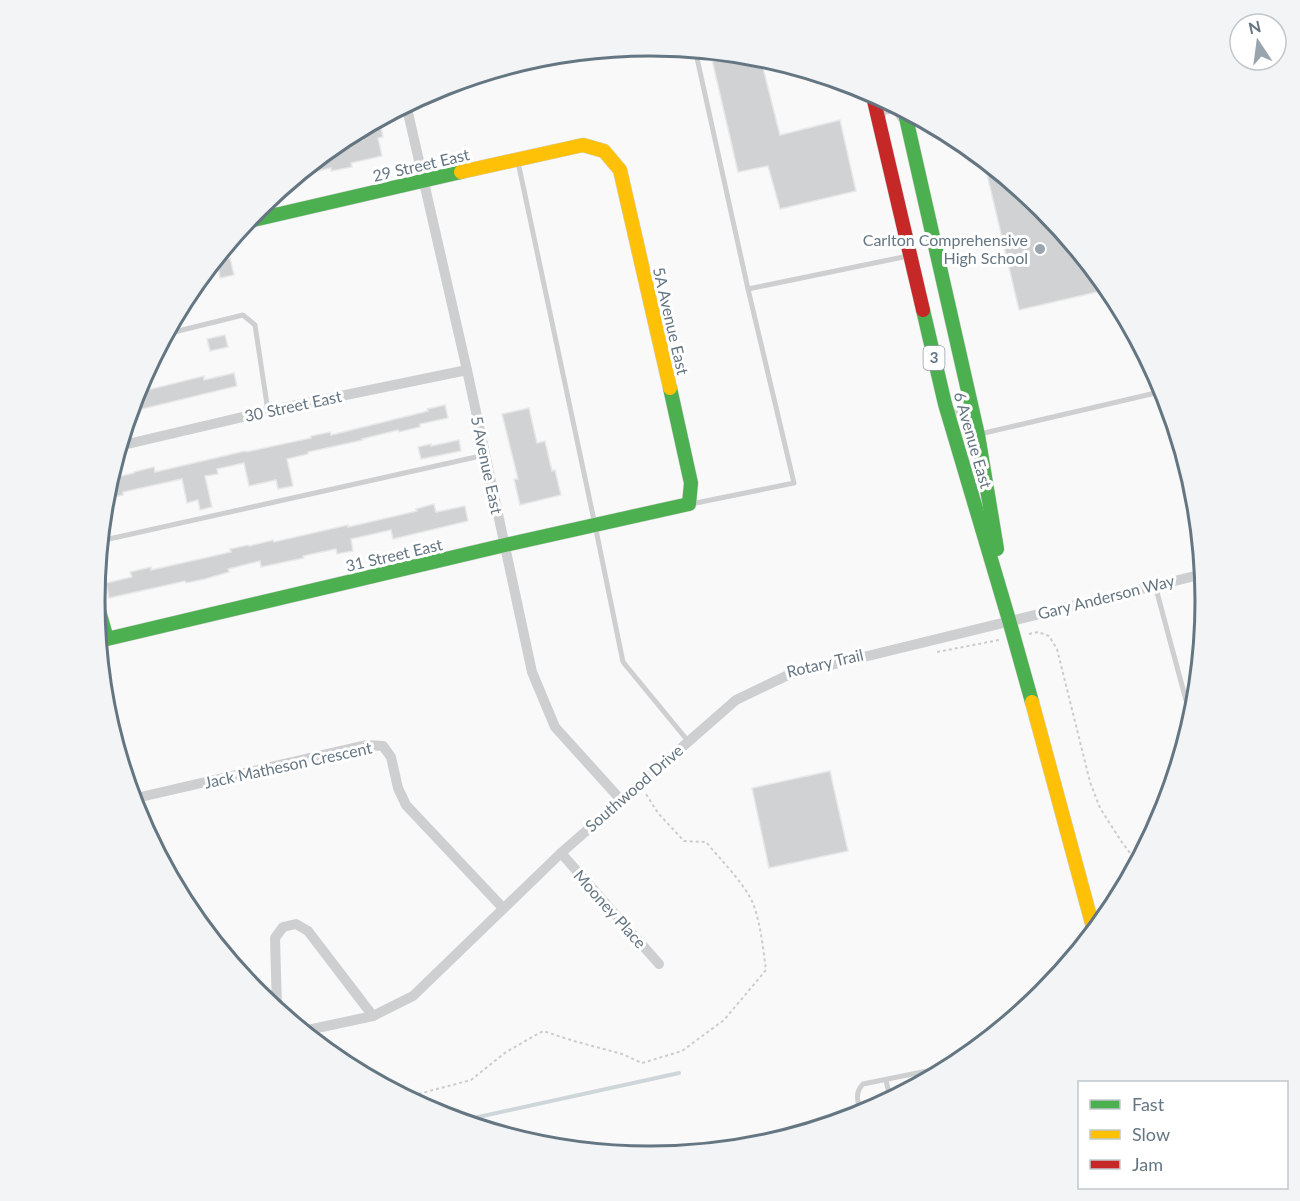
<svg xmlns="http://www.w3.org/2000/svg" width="1300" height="1201" font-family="Lato,sans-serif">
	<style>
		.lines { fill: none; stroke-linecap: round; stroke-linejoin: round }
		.stream { stroke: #ced6d9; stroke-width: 4 }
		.building { fill: #d0d2d3; stroke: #e8e8e8; stroke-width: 1.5 }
		.fast-casing { stroke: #d5d6d7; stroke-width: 15 }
		.slow-casing { stroke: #d5d6d7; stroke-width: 15 }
		.jam-casing { stroke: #d5d6d7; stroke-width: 15 }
		.path { stroke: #cbcccd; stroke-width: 2; stroke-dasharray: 3 3; stroke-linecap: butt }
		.lane { stroke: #cecfd0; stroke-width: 5 }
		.street { stroke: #cecfd0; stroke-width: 10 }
		.fast { stroke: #4caf50; stroke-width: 14 }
		.slow { stroke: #ffc107; stroke-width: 14 }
		.jam { stroke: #c62828; stroke-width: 14 }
		.poi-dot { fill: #99a4ac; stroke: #fff; stroke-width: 2 }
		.labels { text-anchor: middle; stroke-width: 6; stroke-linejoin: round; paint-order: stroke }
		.shield { fill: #fff; stroke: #939fa8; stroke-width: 1.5 }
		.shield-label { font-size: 15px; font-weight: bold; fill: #657683 }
		.street-label { font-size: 16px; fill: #657683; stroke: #fff }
		.poi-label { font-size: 16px; fill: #657683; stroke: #fff; text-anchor: end }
		.rim { fill: none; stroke: #657683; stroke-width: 3 }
	</style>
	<rect width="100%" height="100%" fill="#f9f9f9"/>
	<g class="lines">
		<!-- stream -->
		<path class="stream" d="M460,1121L679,1073"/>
	</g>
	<!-- building -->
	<g class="building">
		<path d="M710,51L760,56L780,135L840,120L856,191L780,209L768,166L738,172Z"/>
		<path d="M380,123L383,137L378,138L382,156L351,163L352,167L331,171V168L295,176L331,147L363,140L360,128Z"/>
		<path d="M995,168L1043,208L1110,289L1019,310L986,170Z"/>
		<path d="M230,258L234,275L220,278L219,271L202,275L213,261Z"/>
		<path d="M225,335L228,347L210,351L207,339Z"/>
		<path d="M234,373L237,386L130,412L135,393L204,376V380Z"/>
		<path d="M445,405L448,418L420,424V427L399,432L398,430L362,439L363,440L308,452V454L287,459L293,486L278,489L276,480L249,486L244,463L217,469L218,474L205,476L212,507L200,510L198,500L187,503L182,479L123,492V495L105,499L109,479L134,473V472L154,467L155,472L245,451L246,452L311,438V436L330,432L331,435L428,411L427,409Z"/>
		<path d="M529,408L537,443L545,441L552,471L555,470L561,495L520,505L514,479H518L502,414Z"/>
		<path d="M459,440L461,451L421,459L418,447L431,444V446Z"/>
		<path d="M434,504L436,512L465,506L468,521L393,539L391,530L351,539L353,551L337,554L336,549L303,556L304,558L261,567L260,561L228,569L229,572L205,579L186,583L185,581L109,598L106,583L132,577L130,572L151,567V570L231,552L230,549L248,545L249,546L273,540L274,542L348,525V527L417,511L416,509Z"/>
		<path d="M830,771L848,851L769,868L752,788Z"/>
	</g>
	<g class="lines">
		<!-- fast casing -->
		<g class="fast-casing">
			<g id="fast">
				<path d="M904,109L978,435L997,549"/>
				<path d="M245,222L461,172"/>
				<path d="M923,310L945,404L1009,620L1032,702"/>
				<path d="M95,597L107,639L505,545L689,504L691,483L670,388"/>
			</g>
		</g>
		<!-- slow casing -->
		<g class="slow-casing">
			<g id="slow">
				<path d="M461,172L583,145L604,151L620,170L670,388"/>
				<path d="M1032,702L1094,931"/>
			</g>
		</g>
		<!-- jam casing -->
		<g class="jam-casing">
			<path id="jam" d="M872,92L923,310"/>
		</g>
		<!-- path -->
		<g class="path">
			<path d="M1029,634L1038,632L1049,636L1057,649L1090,782L1100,808L1121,841L1137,862"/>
			<path d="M937,652L999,640"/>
			<path d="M407,1097L471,1080L506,1052L543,1031L574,1041L622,1054L642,1063L682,1051L724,1020L766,970C763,949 761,926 754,906C747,886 720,859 706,842L684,841L658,813L646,794"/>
		</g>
		<!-- lane -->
		<g class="lane">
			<path d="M883,117L884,112L895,111L900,119"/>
			<path d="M518,162L595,525L623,662L688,741"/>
			<path d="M748,289L908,256"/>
			<path d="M166,334L243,315L255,325L268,411"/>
			<path d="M951,409L959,415L970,407"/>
			<path d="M980,434L1164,391"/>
			<path d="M691,504L794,483L748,289L695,49"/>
			<path d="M100,541L485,455"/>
			<path d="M1155,585L1187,704L1193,714"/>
			<path d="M886,1080L890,1099"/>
			<path d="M861,1114C858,1103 854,1093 863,1084L952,1066"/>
		</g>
		<!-- street -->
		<g class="street">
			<path d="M406,104L467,370L532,672L555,727L621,800"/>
			<path d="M119,446L268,411L467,370"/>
			<path d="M132,799L366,745L383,746L391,757L398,788L406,805L503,908"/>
			<path d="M561,853L659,964"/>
			<path d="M277,1009L275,938L283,927L296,924L308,931L373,1016"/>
			<path d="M303,1031L373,1016L413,996L561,853L736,700L786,676L1203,574"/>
		</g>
		<!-- fast -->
		<use href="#fast" class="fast"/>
		<!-- slow -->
		<use href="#slow" class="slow"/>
		<!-- jam -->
		<use href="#jam" class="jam"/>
	</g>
	<!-- markers -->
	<circle class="poi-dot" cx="1040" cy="249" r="6"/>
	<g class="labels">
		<!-- shield labels -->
		<rect class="shield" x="923.5" y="346" width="21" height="24" rx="4.5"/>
		<g class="shield-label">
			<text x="934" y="363">3</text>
		</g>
		<!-- street labels -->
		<g class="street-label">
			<text transform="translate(421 165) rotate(-13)" y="6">29 Street East</text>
			<text transform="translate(671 321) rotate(77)" y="6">5A Avenue East</text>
			<text transform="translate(293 406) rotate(-12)" y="6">30 Street East</text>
			<text transform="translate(973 440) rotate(74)" y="6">6 Avenue East</text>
			<text transform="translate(487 465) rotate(78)" y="6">5 Avenue East</text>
			<text transform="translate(394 555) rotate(-13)" y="6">31 Street East</text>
			<text transform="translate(1106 597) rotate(-14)" y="6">Gary Anderson Way</text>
			<text transform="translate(825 663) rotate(-13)" y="6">Rotary Trail</text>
			<text transform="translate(288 765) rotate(-12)" y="6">Jack Matheson Crescent</text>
			<text transform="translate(634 788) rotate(-41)" y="6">Southwood Drive</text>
			<text transform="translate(610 909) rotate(48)" y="6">Mooney Place</text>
		</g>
		<!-- poi labels -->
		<g class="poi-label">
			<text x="1028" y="246">Carlton Comprehensive<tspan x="1028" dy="18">High School</tspan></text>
		</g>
	</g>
	<!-- crop -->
	<path d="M0 0H1300V1201H0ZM105 601a545 545 0 1 1 1090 0a545 545 0 1 1-1090 0Z" fill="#f3f4f5" fill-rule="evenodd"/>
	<path class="rim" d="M105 601a545 545 0 1 1 1090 0a545 545 0 1 1-1090 0Z"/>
	<!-- legend -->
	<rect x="1078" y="1081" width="210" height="108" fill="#ffffff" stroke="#c1c8cd" stroke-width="1.5"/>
	<rect x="1090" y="1100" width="30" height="9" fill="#4caf50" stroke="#c1c8cd" stroke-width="1.5"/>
	<text x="1132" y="1111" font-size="18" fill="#657683">Fast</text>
	<rect x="1090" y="1130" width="30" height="9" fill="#ffc107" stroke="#c1c8cd" stroke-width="1.5"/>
	<text x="1132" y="1141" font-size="18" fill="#657683">Slow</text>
	<rect x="1090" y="1160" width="30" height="9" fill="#c62828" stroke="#c1c8cd" stroke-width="1.5"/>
	<text x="1132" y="1171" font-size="18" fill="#657683">Jam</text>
	<!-- north arrow -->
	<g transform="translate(1258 42) rotate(347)"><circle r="28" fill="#ffffff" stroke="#c1c8cd" stroke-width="1.5"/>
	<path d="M0-4.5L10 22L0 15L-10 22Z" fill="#99a4ac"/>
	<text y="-9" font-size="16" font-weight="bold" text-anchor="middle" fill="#657683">N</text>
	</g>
</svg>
